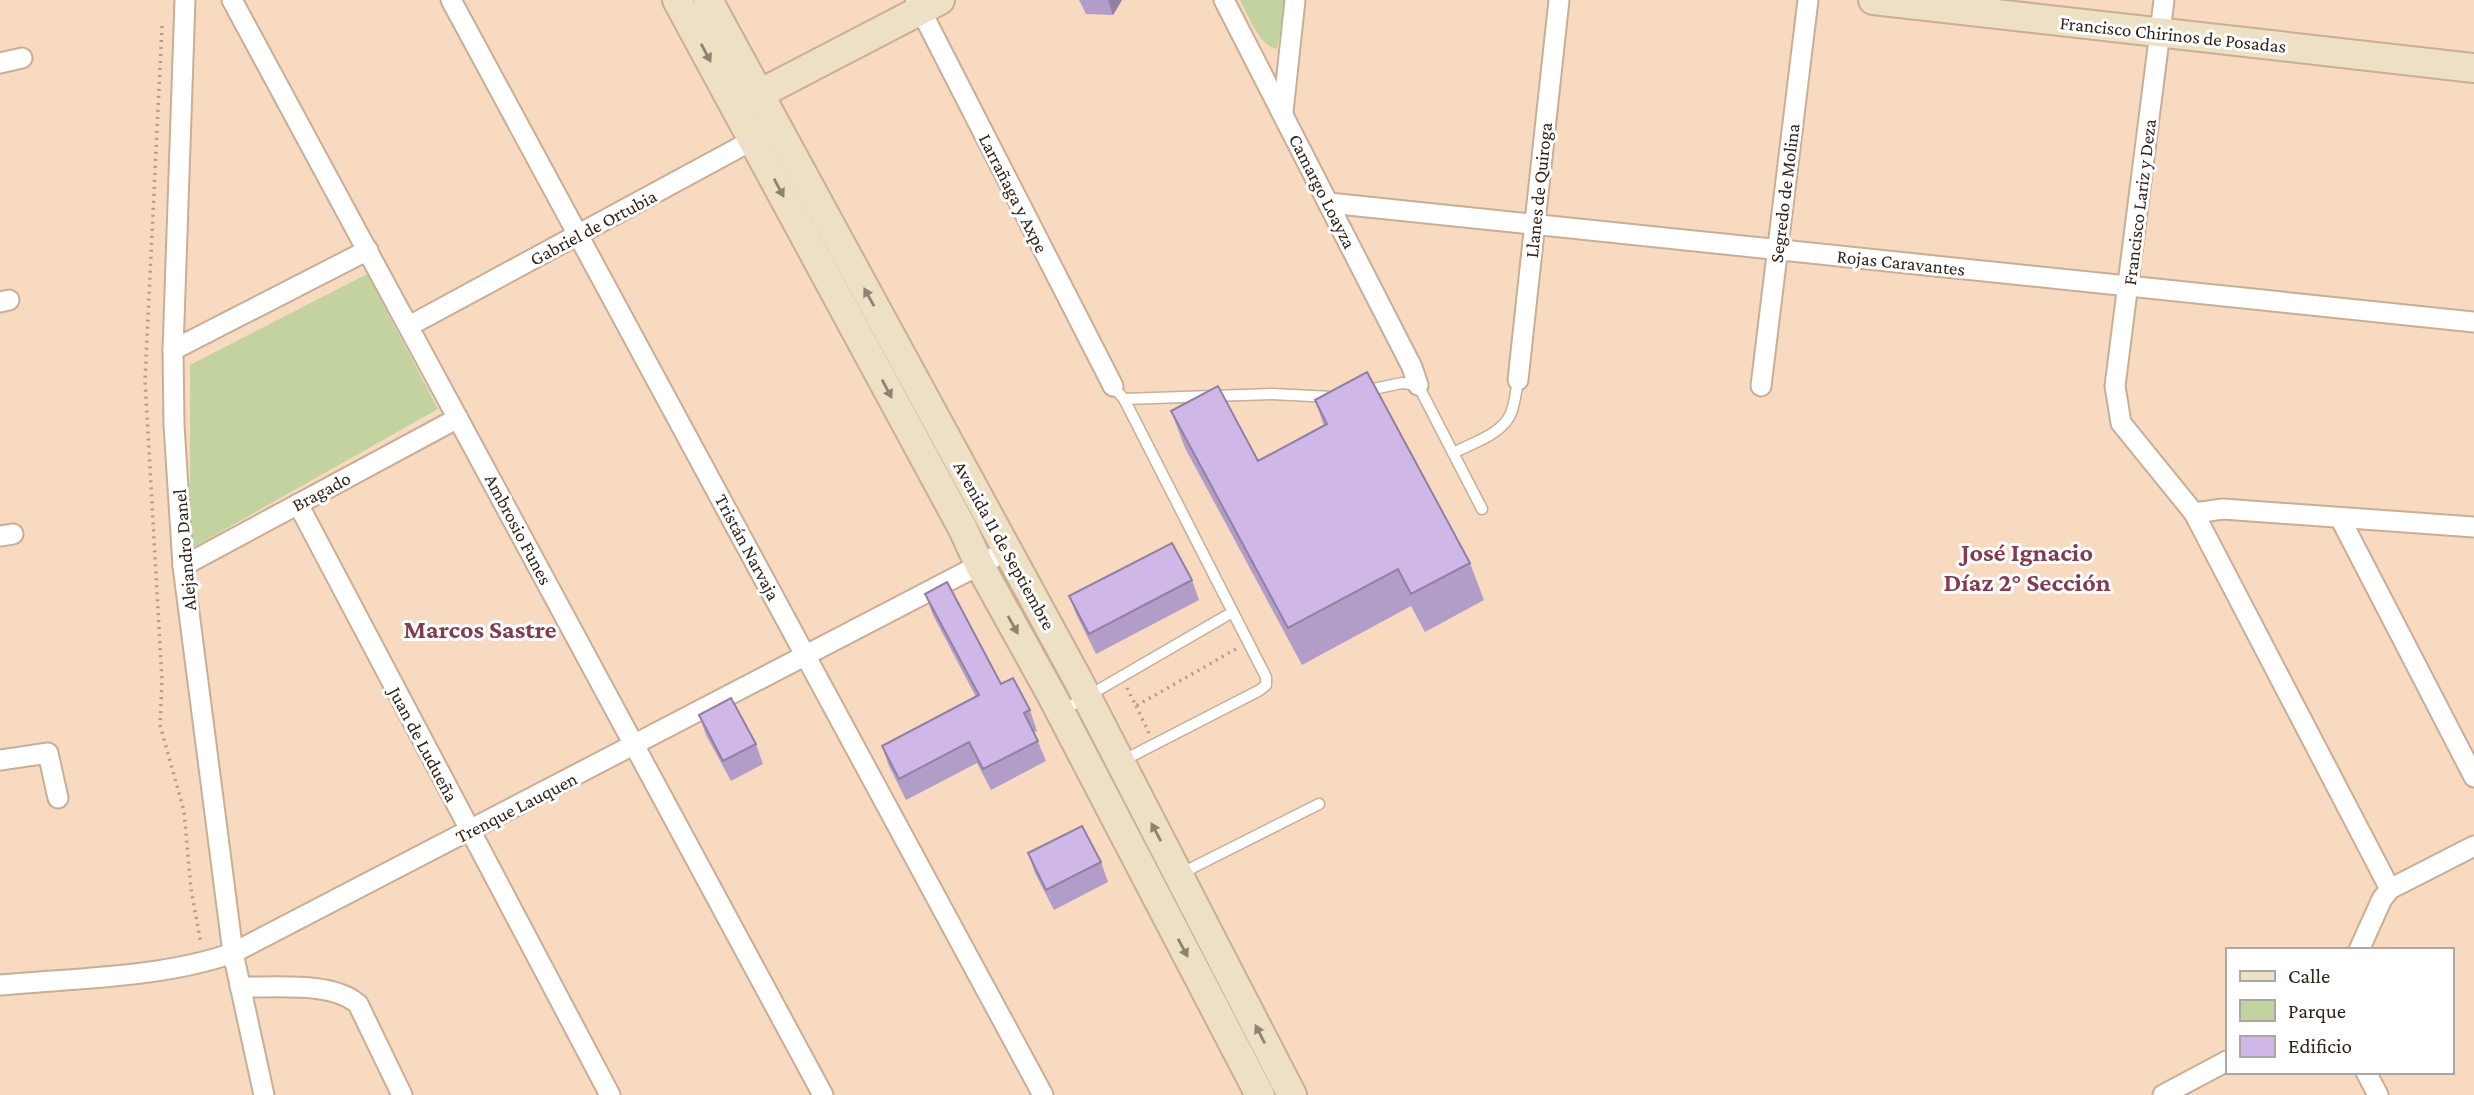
<svg xmlns="http://www.w3.org/2000/svg" width="2474" height="1095" font-family="'Crimson Pro',serif">
	<style>
		.green { fill: #c2d39f }
		.lines { fill: none; stroke-linecap: round; stroke-linejoin: round }
		.service-casing { stroke: #caad95; stroke-width: 13 }
		.minor-casing { stroke: #caad95; stroke-width: 23 }
		.secondary-casing { stroke: #caad95; stroke-width: 32 }
		.path { stroke: #b39b88; stroke-width: 3.5; stroke-dasharray: 2 5; stroke-linecap: butt }
		.service { stroke: #fff; stroke-width: 10 }
		.minor { stroke: #fff; stroke-width: 19 }
		.secondary { stroke: #ede0c4; stroke-width: 28 }
		.wall { fill: #b29dc8 }
		.shaded-wall { fill: #9180a2 }
		.building { fill: #cfb7e8; stroke: #9180a2; stroke-width: 2 }
		.oneway { fill: #8e8270 }
		.labels { text-anchor: middle; stroke-width: 6; stroke-linejoin: round; paint-order: stroke }
		.street-label { font-size: 19px; fill: #30241b; stroke: #fff }
		.district-label { font-size: 26px; font-weight: bold; fill: #823b4f; stroke: #fff }
	</style>
	<rect width="100%" height="100%" fill="#f8dac1"/>
	<!-- green -->
	<g class="green">
		<path d="M1240,0H1285L1277,49C1259,46 1248,15 1240,0Z"/>
		<path d="M367,274L438,409L190,549V365Z"/>
	</g>
	<g class="lines">
		<!-- service casing -->
		<g class="service-casing">
			<g id="service">
				<path d="M1113,386L1124,399L1266,677V685L1260,690L1122,761"/>
				<path d="M1364,391L1402,383L1418,385L1482,509"/>
				<path d="M1124,399L1272,394L1332,397"/>
				<path d="M1453,453C1472,443 1503,434 1511,413C1515,403 1516,391 1518,380"/>
				<path d="M1062,711L1231,613"/>
				<path d="M1180,874L1319,804"/>
			</g>
		</g>
		<!-- minor casing -->
		<g class="minor-casing">
			<g id="minor">
				<path d="M185,0L173,350L174,425L183,566L233,953L264,1095"/>
				<path d="M232,0L823,1095"/>
				<path d="M451,0L1043,1095"/>
				<path d="M1224,0L1412,367L1418,385"/>
				<path d="M2164,0L2115,386L2121,423L2194,513L2390,889"/>
				<path d="M916,1L1113,386"/>
				<path d="M0,63L22,58"/>
				<path d="M1283,112L1295,0"/>
				<path d="M1329,203C1711,241 2092,284 2474,322"/>
				<path d="M0,302L9,300"/>
				<path d="M409,326L762,135"/>
				<path d="M173,350L368,250"/>
				<path d="M1518,380L1559,0"/>
				<path d="M1761,386L1808,0"/>
				<path d="M298,504L610,1095"/>
				<path d="M2194,513L2223,509L2474,527"/>
				<path d="M2340,518L2474,777"/>
				<path d="M0,536L13,534"/>
				<path d="M183,566L458,418"/>
				<path d="M0,760L48,753L58,798"/>
				<path d="M2359,950L2382,899L2390,889L2474,846"/>
				<path d="M0,985C76,978 161,978 233,953L1008,550"/>
				<path d="M240,987C275,988 331,981 358,1004L402,1095"/>
				<path d="M2366,1072L2378,1095"/>
				<path d="M2163,1095L2227,1061"/>
			</g>
		</g>
		<!-- secondary casing -->
		<g class="secondary-casing">
			<g id="secondary">
				<path d="M677,0L963,529L980,566L1051,694L1260,1095"/>
				<path d="M708,0L1078,680L1292,1095"/>
				<path d="M1873,0L2474,68"/>
				<path d="M744,102L940,0"/>
			</g>
		</g>
		<!-- path -->
		<g class="path">
			<path d="M162,26L145,380L162,681L160,725L184,811L191,889L201,944"/>
			<path d="M1127,688L1136,706L1236,649"/>
			<path d="M1136,706L1149,733"/>
		</g>
		<!-- service -->
		<use href="#service" class="service"/>
		<!-- minor -->
		<use href="#minor" class="minor"/>
		<!-- secondary -->
		<use href="#secondary" class="secondary"/>
	</g>
	<!-- wall -->
	<g class="wall">
		<path d="M1079,0H1122L1113,15L1086,14Z"/>
		<path d="M1315,400L1470,563L1484,600L1425,632L1411,606L1302,665L1185,448L1171,411L1258,461L1324,426Z"/>
		<path d="M1192,580L1199,600L1096,654L1077,616L1069,596Z"/>
		<path d="M925,594L1001,684L1030,710L1037,731L1034,732L1046,761L991,790L977,763L906,800L889,766L882,746L976,697L933,615Z"/>
		<path d="M699,715L756,744L763,764L731,781L706,735Z"/>
		<path d="M1028,853L1101,862L1108,882L1054,910L1035,873Z"/>
	</g>
	<!-- shaded-wall -->
	<path class="shaded-wall" d="M1108,0H1122L1113,15Z"/>
	<!-- building -->
	<g class="building">
		<path d="M1367,372L1470,563L1411,594L1398,569L1288,628L1171,411L1218,386L1258,461L1327,424L1315,400Z"/>
		<path d="M1172,543L1192,580L1089,634L1069,596Z"/>
		<path d="M947,582L1001,684L1013,678L1030,710L1024,713L1038,741L983,769L969,742L899,779L882,746L979,695L925,594Z"/>
		<path d="M731,698L756,744L723,761L699,715Z"/>
		<path d="M1082,826L1101,862L1046,890L1028,853Z"/>
	</g>
	<!-- one-way arrows -->
	<defs><path id="oneway-solid" d="M-6-.8H1V-3.2L6.5 0L1 3.2V.8H-6Z" transform="scale(1.75)"/></defs>
	<g class="oneway">
		<use href="#oneway-solid" transform="translate(706 53) rotate(62)"/>
		<use href="#oneway-solid" transform="translate(779 188) rotate(62)"/>
		<use href="#oneway-solid" transform="translate(869 297) rotate(-119)"/>
		<use href="#oneway-solid" transform="translate(887 389) rotate(62)"/>
		<use href="#oneway-solid" transform="translate(1013 625) rotate(61)"/>
		<use href="#oneway-solid" transform="translate(1156 832) rotate(-118)"/>
		<use href="#oneway-solid" transform="translate(1183 948) rotate(62)"/>
		<use href="#oneway-solid" transform="translate(1260 1034) rotate(-117)"/>
	</g>
	<g class="labels">
		<!-- street labels -->
		<g class="street-label">
			<text transform="translate(2173 34) rotate(6)" y="7">Francisco Chirinos de Posadas</text>
			<text transform="translate(1538 190) rotate(-84)" y="7">Llanes de Quiroga</text>
			<text transform="translate(1323 191) rotate(63)" y="7">Camargo Loayza</text>
			<text transform="translate(1014 193) rotate(63)" y="7">Larrañaga y Axpe</text>
			<text transform="translate(1784 193) rotate(-83)" y="7">Segredo de Molina</text>
			<text transform="translate(2139 202) rotate(-83)" y="7">Francisco Lariz y Deza</text>
			<text transform="translate(593 227) rotate(-28)" y="7">Gabriel de Ortubia</text>
			<text transform="translate(1901 262) rotate(6)" y="7">Rojas Caravantes</text>
			<text transform="translate(321 491) rotate(-28)" y="7">Bragado</text>
			<text transform="translate(519 529) rotate(62)" y="7">Ambrosio Funes</text>
			<text transform="translate(1005 545) rotate(61)" y="7">Avenida 11 de Septiembre</text>
			<text transform="translate(748 547) rotate(62)" y="7">Tristán Narvaja</text>
			<text transform="translate(184 550) rotate(-95)" y="7">Alejandro Danel</text>
			<text transform="translate(424 744) rotate(62)" y="7">Juan de Ludueña</text>
			<text transform="translate(516 807) rotate(-27)" y="7">Trenque Lauquen</text>
		</g>
		<!-- district labels -->
		<g class="district-label">
			<text x="2027" y="561">José Ignacio<tspan x="2027" dy="30">Díaz 2° Sección</tspan></text>
			<text x="480" y="638">Marcos Sastre</text>
		</g>
	</g>
	<!-- legend -->
	<rect x="2226" y="948" width="228" height="126" fill="#ffffff" stroke="#aca7a4" stroke-width="2"/>
	<rect x="2240" y="971" width="35" height="10" fill="#ede0c4" stroke="#aca7a4" stroke-width="2"/>
	<text x="2288" y="983" font-size="21" fill="#30241b">Calle</text>
	<rect x="2240" y="1000" width="35" height="21" fill="#c2d39f" stroke="#aca7a4" stroke-width="2"/>
	<text x="2288" y="1018" font-size="21" fill="#30241b">Parque</text>
	<rect x="2240" y="1036" width="35" height="21" fill="#cfb7e8" stroke="#aca7a4" stroke-width="2"/>
	<text x="2288" y="1053" font-size="21" fill="#30241b">Edificio</text>
</svg>
